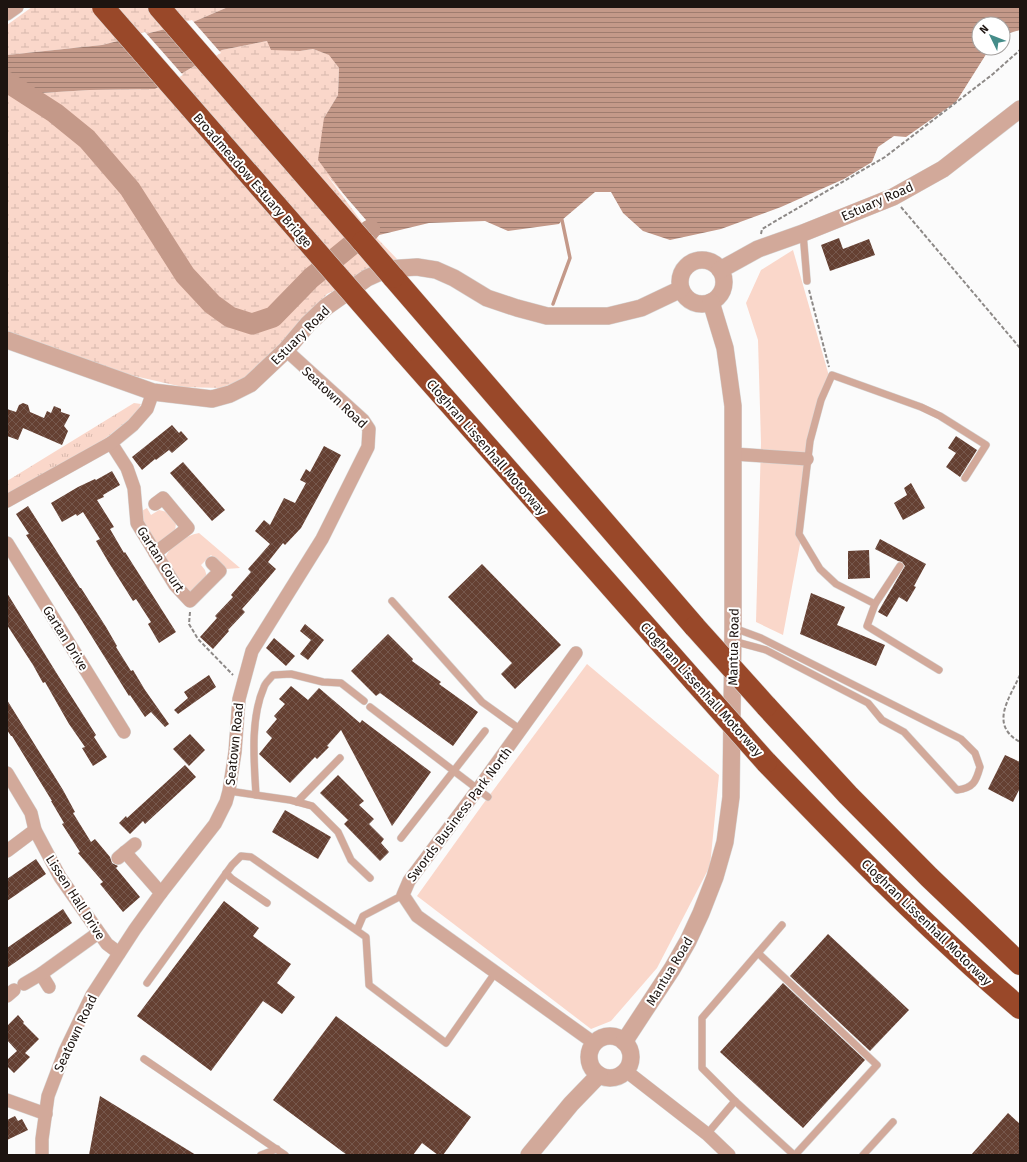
<svg xmlns="http://www.w3.org/2000/svg" width="1027" height="1162" font-family="'Fira Sans',sans-serif">
	<style>
		.grass { fill: #fad7ca }
		.wetland { fill: url(#wetland-marsh) }
		.park { fill: url(#park-tufts) }
		.water { fill: url(#water-rules) }
		.pier { fill: #fbfbfb }
		.lines { fill: none; stroke-linecap: round; stroke-linejoin: round }
		.stream { stroke: #c49989; stroke-width: 3.5 }
		.river { stroke: #c49989; stroke-width: 21 }
		.building { fill: url(#building-cross-hatch) }
		.service-casing { stroke: #d7d6d5; stroke-width: 8 }
		.minor-casing { stroke: #d7d6d5; stroke-width: 14 }
		.tertiary-casing { stroke: #d7d6d5; stroke-width: 18 }
		.motorway-casing { stroke: #d7d6d5; stroke-width: 23 }
		.path { stroke: #8d8987; stroke-width: 2; stroke-dasharray: 4 2; stroke-linecap: butt }
		.service { stroke: #d2a99a; stroke-width: 7 }
		.minor { stroke: #d2a99a; stroke-width: 13 }
		.tertiary { stroke: #d2a99a; stroke-width: 17 }
		.motorway { stroke: #994829; stroke-width: 22 }
		.motorway-bridge-casing { stroke: #d7d6d5; stroke-width: 23; stroke-linecap: butt }
		.motorway-bridge { stroke: #994829; stroke-width: 22 }
		.labels { text-anchor: middle; stroke-width: 4; stroke-linejoin: round; paint-order: stroke }
		.street-label { font-size: 13px; fill: #1d1410; stroke: #fff }
	</style>
	<defs>
		<pattern id="wetland-marsh" width="20" height="14" patternUnits="userSpaceOnUse"><rect width="20" height="14" fill="#fad7ca"/><path d="M1 5h8M5 5V1M11 12h8M15 12V8" fill="none" stroke="#d6b8ac"/></pattern>
		<pattern id="park-tufts" width="24" height="20" patternUnits="userSpaceOnUse"><rect width="24" height="20" fill="#fad7ca"/><path d="M3 7l-1-3M5 7V3M7 7l1-3M15 17l-1-3M17 17v-4M19 17l1-3" fill="none" stroke="#d6b8ac"/></pattern>
		<pattern id="water-rules" width="6" height="5" patternUnits="userSpaceOnUse"><rect width="6" height="5" fill="#c49989"/><path d="M0 2.5h6" fill="none" stroke="#9f7c6f"/></pattern>
		<pattern id="building-cross-hatch" width="8" height="8" patternUnits="userSpaceOnUse"><rect width="8" height="8" fill="#654032"/><path d="M0 0l8 8M0 8l8-8" fill="none" stroke="#76584d"/></pattern>
	</defs>
	<rect width="100%" height="100%" fill="#fbfbfb"/>
	<!-- grass -->
	<g class="grass">
		<path d="M793,250L829,376L808,449L800,544L783,635L756,622L761,443L758,340L746,303L761,270Z"/>
		<path d="M147,508L151,515L159,510L167,512L176,523L175,532L161,542H155L146,533L140,512Z"/>
		<path d="M199,533L240,568L226,569L211,555L201,565L205,570L207,577L191,593L185,590L165,558C171,544 185,536 199,533Z"/>
		<path d="M587,664L719,775L710,866L657,968L611,1021L591,1029L417,896L483,804Z"/>
	</g>
	<!-- wetland -->
	<g class="wetland">
		<path d="M32,7H228L193,22L102,45L7,55V25Z"/>
		<path d="M267,41L300,51L313,49L330,55L339,68L338,95L324,118L375,236L397,259L327,294L270,356L243,380L220,388L183,387L121,373L7,333V95L90,90L155,89L222,50Z"/>
	</g>
	<!-- park -->
	<path class="park" d="M134,403L141,404L136,414L106,438L7,497V481Z"/>
	<!-- water -->
	<path class="water" d="M228,7H1020V30L1003,35V24H979V48H990L956,102L906,137L894,136L878,147L872,162L844,179L781,207L721,229L670,240L643,231L623,213L611,192H595L562,220L559,224L508,231L485,221L429,223L375,236L318,160L324,118L338,95L339,68L329,55L313,49L300,51L271,50L267,41L222,50L155,89L90,90L7,95V55L102,45L193,22Z"/>
	<!-- pier -->
	<g class="pier">
		<path d="M192,20L221,53L198,66L164,27Z"/>
		<path d="M145,32L183,75L159,88L117,39Z"/>
		<path d="M326,174L380,236L373,237Z"/>
	</g>
	<g class="lines">
		<!-- stream -->
		<path class="stream" d="M553,304L570,258L562,220"/>
		<!-- river -->
		<path class="river" d="M7,82L55,113L87,139L130,189L185,275L212,304L230,317L252,324L273,317L311,278L370,230"/>
	</g>
	<!-- building -->
	<g class="building">
		<path d="M839,238L843,249L869,239L875,255L830,271L821,245Z"/>
		<path d="M23,403L28,405L30,412L44,418L47,411L51,413L54,406L61,409V412L70,415L64,426L68,431L62,445L23,428L18,440L7,436V409L16,412L19,405Z"/>
		<path d="M172,425L179,433L181,431L188,439L172,453L169,450L156,460L155,459L142,470L132,457Z"/>
		<path d="M956,436L977,450L960,477L946,467L956,453L948,448Z"/>
		<path d="M324,446L341,455L313,506L301,528L285,545L283,543L268,562L276,569L259,589V590L242,609L245,612L228,630L229,631L213,649L200,637L217,618L215,616L233,597L231,595L251,572L248,569L270,544L255,531L264,520L270,525L284,498L295,503L306,483L300,480L306,469L310,472Z"/>
		<path d="M183,462L225,510L212,521L170,473Z"/>
		<path d="M112,471L120,485L103,495L104,497L97,500L114,527L110,529L124,553L125,552L176,632L159,643L148,624L151,622L136,599L133,601L109,563L96,541L100,539L83,512L77,516L76,514L62,522L51,503L78,487L95,479L96,480Z"/>
		<path d="M911,483L925,508L903,520L894,503L907,495L904,488Z"/>
		<path d="M28,506L80,588H81L106,627L117,646L116,647L131,671L133,670L145,690L169,724L165,727L151,712L145,717L130,695L129,696L77,613L26,535L29,534L16,514Z"/>
		<path d="M880,539L926,564L914,586L916,587L907,602L899,597L887,617L878,612L905,566L902,562L898,561L875,549Z"/>
		<path d="M869,550L870,578L848,579V551Z"/>
		<path d="M482,564L561,645L515,689L501,674L512,663L448,597Z"/>
		<path d="M7,593L59,677L96,735L94,737L107,757L93,766L82,748L85,747L69,724L45,682L43,683L33,665L7,625Z"/>
		<path d="M811,593L845,607L837,625L885,645L876,666L800,634Z"/>
		<path d="M305,624L324,640L308,660L300,654L311,640L300,631Z"/>
		<path d="M388,634L413,659L412,661L441,682L439,684L478,712L453,746L380,693L376,696L351,671Z"/>
		<path d="M274,638L295,656L286,666L266,648Z"/>
		<path d="M209,675L216,687L178,714L174,710L188,698L184,692Z"/>
		<path d="M291,686L308,700L319,688L360,723L362,720L431,772L392,826L341,730L327,746L329,747L317,759L315,757L290,783L259,754L272,738L266,732L277,719L274,716L285,704L279,699Z"/>
		<path d="M7,700L63,790L75,812L73,813L91,842L95,839L110,857L112,863L118,866L116,868L140,897L123,912L100,884L103,882L78,853L80,852L62,824L64,823L51,801H52L12,736H11L7,730Z"/>
		<path d="M190,734L205,750L189,766L173,749Z"/>
		<path d="M1005,755L1020,762V788L1013,802L988,789Z"/>
		<path d="M185,765L196,777L145,824L143,821L130,834L119,823L126,816L127,818Z"/>
		<path d="M338,775L364,801L359,805L374,819L369,824L384,839L381,843L389,852L380,861L344,824L348,820L320,793Z"/>
		<path d="M285,810L331,837L318,859L272,832Z"/>
		<path d="M36,859L46,874L7,901V879Z"/>
		<path d="M224,901L259,928L253,936L291,964L277,983L295,997L282,1014L263,1001L211,1071L137,1016Z"/>
		<path d="M63,909L72,923L7,968V948Z"/>
		<path d="M828,934L909,1010L870,1051L790,976Z"/>
		<path d="M783,983L865,1060L803,1128L720,1052Z"/>
		<path d="M18,1015L24,1022L23,1023L39,1039L25,1053L30,1057L14,1073L7,1066V1060L17,1051L7,1040V1026Z"/>
		<path d="M336,1016L471,1117L443,1155H438L422,1143L413,1155H347L273,1100Z"/>
		<path d="M100,1096L196,1155H89Z"/>
		<path d="M1008,1113L1020,1124V1155H971Z"/>
		<path d="M15,1116L18,1121L22,1119L28,1130L7,1140V1120Z"/>
	</g>
	<g class="lines">
		<!-- service casing -->
		<g class="service-casing">
			<g id="service">
				<path d="M803,233L807,281"/>
				<path d="M900,566L875,604L836,584L820,569L799,534L810,441L821,400L832,375L921,407L940,416L986,445L965,478"/>
				<path d="M392,601L482,702L521,730"/>
				<path d="M875,604L867,626L939,670"/>
				<path d="M733,641L766,650L868,703L882,720L904,732L957,790C973,788 976,782 980,767L975,753L961,739L761,638L734,628"/>
				<path d="M370,707L488,797"/>
				<path d="M229,791L290,800L312,806L338,832L351,860L370,878"/>
				<path d="M256,795C254,761 250,719 264,687C265,683 270,679 273,675L291,674L323,682L341,683L364,701"/>
				<path d="M297,802L340,758"/>
				<path d="M401,838L485,731"/>
				<path d="M226,873L232,879L267,903"/>
				<path d="M782,925L702,1018V1068L735,1101L794,1155"/>
				<path d="M357,930L363,916L403,895"/>
				<path d="M758,953L877,1065L795,1155"/>
				<path d="M147,983L232,865L241,856L251,857L366,937L369,985L446,1043L495,973"/>
				<path d="M144,1059L285,1155"/>
				<path d="M707,1134L735,1101"/>
				<path d="M261,1155L277,1149"/>
				<path d="M863,1155L893,1122"/>
			</g>
		</g>
		<!-- minor casing -->
		<g class="minor-casing">
			<g id="minor">
				<path d="M7,14L17,7"/>
				<path d="M111,443L127,468L134,488L137,523L175,585L190,601L220,571L212,563"/>
				<path d="M734,454L807,459"/>
				<path d="M7,501L111,443L133,425L147,409L153,392"/>
				<path d="M155,504L163,498L188,528L155,553"/>
				<path d="M7,543L124,732"/>
				<path d="M576,653L478,789L409,881L403,895L417,916L594,1043"/>
				<path d="M7,773L31,813L35,830L60,877L107,944L119,953"/>
				<path d="M7,851L35,830"/>
				<path d="M125,852L161,893"/>
				<path d="M118,858L135,844"/>
				<path d="M41,974L49,987"/>
				<path d="M24,984L41,974L98,933"/>
				<path d="M7,996L14,990"/>
				<path d="M626,1071L707,1134L729,1155"/>
				<path d="M7,1100L46,1114"/>
				<path d="M42,1155V1139L48,1096L65,1051L92,995L135,929L161,893L215,824L226,802L229,791L235,752L239,699L252,651L322,539L368,447L369,429L363,420L286,350"/>
			</g>
		</g>
		<!-- tertiary casing -->
		<g class="tertiary-casing">
			<g id="tertiary">
				<circle cx="702" cy="282" r="22"/>
				<path d="M720,270L758,249L803,233L893,197L943,169L1020,109"/>
				<path d="M7,340L153,392L212,399L230,394L250,384L286,350L308,324L326,307L367,278L387,269L417,267L436,270L454,278L487,298L517,308L547,316H608L641,308L681,289"/>
				<circle cx="610" cy="1057" r="21"/>
				<path d="M624,1042L672,969L688,941L701,913L715,877L725,842L731,797L733,628V406L725,348L711,302"/>
				<path d="M529,1155L571,1104L599,1075"/>
			</g>
		</g>
		<!-- motorway casing -->
		<g class="motorway-casing">
			<g id="motorway">
				<path d="M159,7L363,242"/>
				<path d="M393,277L695,627"/>
				<path d="M404,352L695,682"/>
				<path d="M766,706L848,795L929,877L1020,964"/>
				<path d="M766,762C848,847 930,932 1020,1008"/>
			</g>
		</g>
		<!-- path -->
		<g class="path">
			<path d="M901,207L1020,348"/>
			<path d="M761,234L762,229L885,157L993,74L1020,50"/>
			<path d="M809,290L829,367"/>
			<path d="M190,612L189,624L198,639L233,675"/>
			<path d="M1020,675C1009,699 989,725 1020,742"/>
		</g>
		<!-- service -->
		<use href="#service" class="service"/>
		<!-- minor -->
		<use href="#minor" class="minor"/>
		<!-- tertiary -->
		<use href="#tertiary" class="tertiary"/>
		<!-- motorway -->
		<use href="#motorway" class="motorway"/>
		<!-- motorway-bridge casing -->
		<g class="motorway-bridge-casing">
			<g id="motorway-bridge">
				<path d="M103,7L404,352"/>
				<path d="M363,242L393,277"/>
				<path d="M695,627L766,706"/>
				<path d="M695,682L766,762"/>
			</g>
		</g>
		<!-- motorway-bridge -->
		<use href="#motorway-bridge" class="motorway-bridge"/>
	</g>
	<g class="labels">
		<!-- street labels -->
		<g class="street-label">
			<text transform="translate(253 180) rotate(49)" y="5">Broadmeadow Estuary Bridge</text>
			<text transform="translate(877 201) rotate(-24)" y="5">Estuary Road</text>
			<text transform="translate(300 335) rotate(-45)" y="5">Estuary Road</text>
			<text transform="translate(335 397) rotate(43)" y="5">Seatown Road</text>
			<text transform="translate(487 447) rotate(49)" y="5">Cloghran Lissenhall Motorway</text>
			<text transform="translate(161 559) rotate(57)" y="5">Gartan Court</text>
			<text transform="translate(66 638) rotate(58)" y="5">Gartan Drive</text>
			<text transform="translate(733 647) rotate(-89)" y="5">Mantua Road</text>
			<text transform="translate(702 689) rotate(48)" y="5">Cloghran Lissenhall Motorway</text>
			<text transform="translate(234 744) rotate(-84)" y="5">Seatown Road</text>
			<text transform="translate(459 814) rotate(-53)" y="5">Swords Business Park North</text>
			<text transform="translate(76 897) rotate(57)" y="5">Lissen Hall Drive</text>
			<text transform="translate(927 922) rotate(44)" y="5">Cloghran Lissenhall Motorway</text>
			<text transform="translate(669 971) rotate(-59)" y="5">Mantua Road</text>
			<text transform="translate(75 1033) rotate(-65)" y="5">Seatown Road</text>
		</g>
	</g>
	<!-- border -->
	<rect width="1027" height="1162" fill="none" stroke="#1d1410" stroke-width="16"/>
	<!-- north arrow -->
	<g transform="translate(991 36) rotate(313)"><circle r="19" fill="#ffffff" stroke="#a5a19f"/>
	<path d="M0-3L7 15L0 10L-7 15Z" fill="#458c89"/>
	<text y="-6" font-size="11" font-weight="bold" text-anchor="middle" fill="#1d1410">N</text>
	</g>
</svg>
